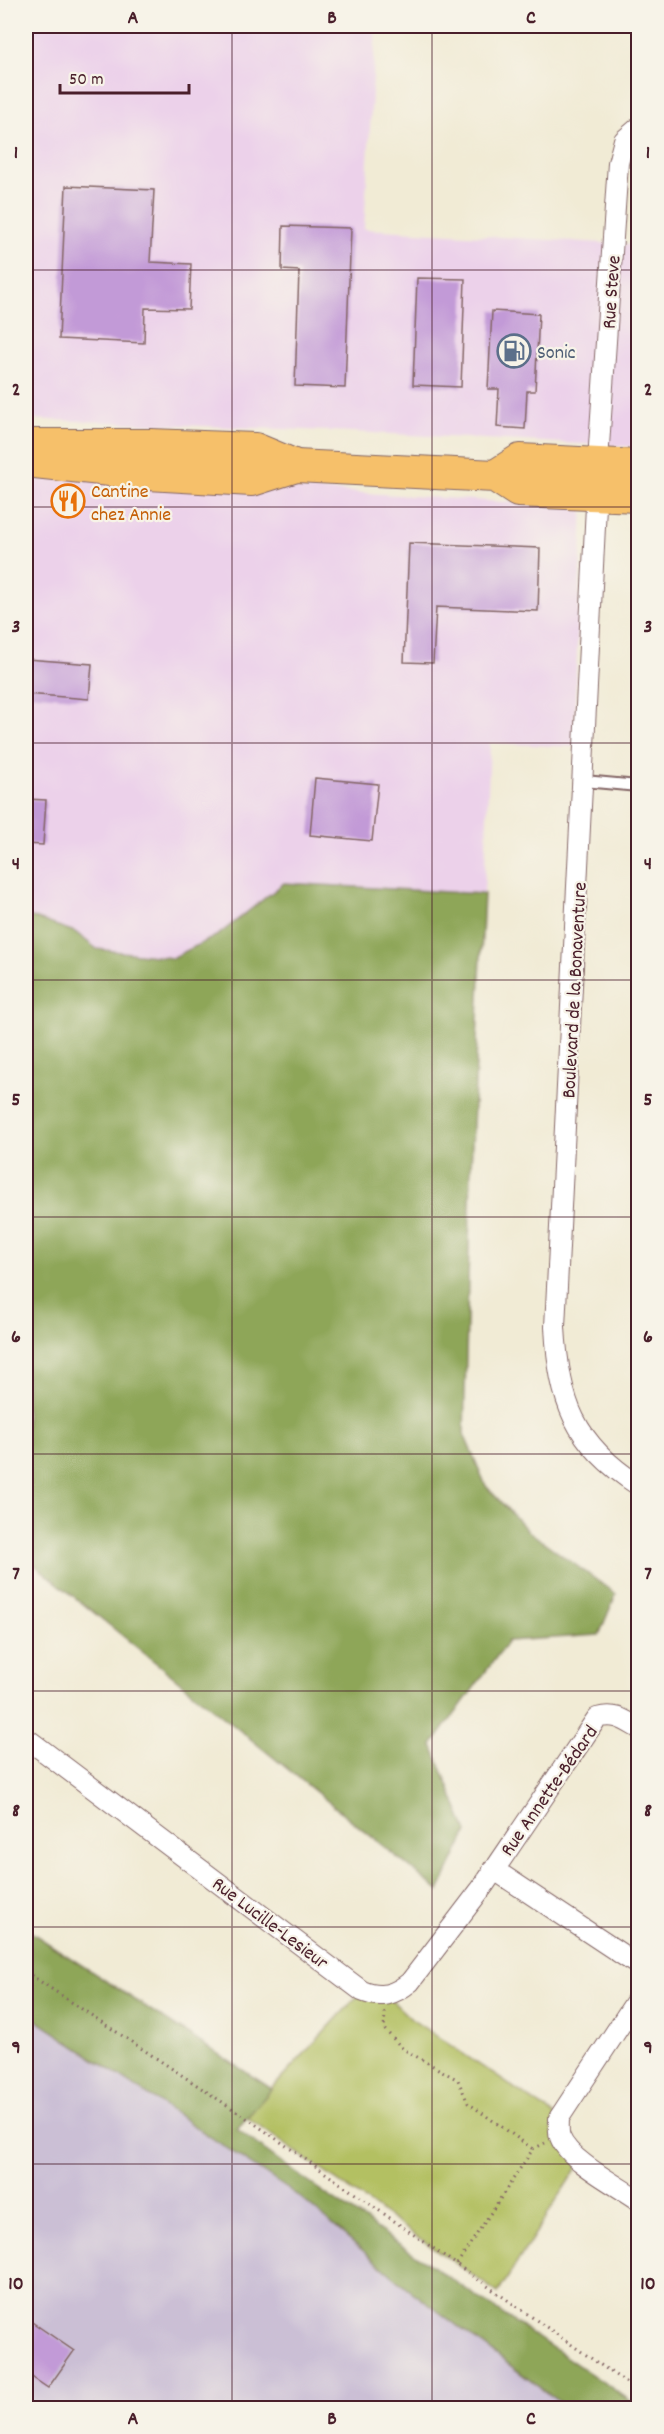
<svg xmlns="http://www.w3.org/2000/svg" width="664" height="2434" font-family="Dekko,sans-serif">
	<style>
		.built { fill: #ecd1ea }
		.industrial { fill: #cbbfd5 }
		.green { fill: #b3c062; stroke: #7e7046; stroke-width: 1.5 }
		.forest { fill: #8ea658; stroke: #6c6242; stroke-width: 1.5 }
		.building { fill: #c29ad7 }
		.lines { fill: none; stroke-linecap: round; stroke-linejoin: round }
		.lane-casing { stroke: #846666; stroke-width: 14 }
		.street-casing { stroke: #846666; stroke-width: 22 }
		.primary-casing { stroke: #846666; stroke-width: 34 }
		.path { stroke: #846666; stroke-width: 3; stroke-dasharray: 1.5 4.5; stroke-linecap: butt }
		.lane { stroke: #fff; stroke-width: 10 }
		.street { stroke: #fff; stroke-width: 20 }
		.primary { stroke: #f6c06b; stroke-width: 32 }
		.grid { fill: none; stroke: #4a1f2b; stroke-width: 1.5; stroke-opacity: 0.55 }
		.labels { text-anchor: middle; stroke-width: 4.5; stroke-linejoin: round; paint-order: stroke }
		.street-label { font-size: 20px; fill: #4a1f2b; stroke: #f7f3e8 }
		.service-label { font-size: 20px; fill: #4e5e75; stroke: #f7f3e8; text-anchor: start }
		.food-label { font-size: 20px; fill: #c56008; stroke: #f7f3e8; text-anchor: start }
		.neatline { fill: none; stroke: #4a1f2b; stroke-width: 2 }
		.grid-label { font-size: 20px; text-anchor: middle; font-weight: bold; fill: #4a1f2b }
	</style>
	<rect width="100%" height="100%" fill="#f7f3e8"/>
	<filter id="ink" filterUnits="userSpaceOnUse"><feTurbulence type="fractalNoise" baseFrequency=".0167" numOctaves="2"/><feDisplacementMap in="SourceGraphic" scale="12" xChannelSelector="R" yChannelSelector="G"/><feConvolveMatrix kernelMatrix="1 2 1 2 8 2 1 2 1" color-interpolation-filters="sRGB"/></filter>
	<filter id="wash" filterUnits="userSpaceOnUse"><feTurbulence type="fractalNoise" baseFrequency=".008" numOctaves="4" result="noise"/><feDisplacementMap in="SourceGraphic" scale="24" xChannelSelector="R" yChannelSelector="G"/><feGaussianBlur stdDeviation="1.35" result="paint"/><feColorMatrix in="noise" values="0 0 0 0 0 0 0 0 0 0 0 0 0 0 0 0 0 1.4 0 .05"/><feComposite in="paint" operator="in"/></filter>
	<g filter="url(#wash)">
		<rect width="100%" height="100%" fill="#f1ebd5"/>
		<!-- built -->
		<g class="built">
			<path d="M26,26H376L364,229L638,245V447L354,432L26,419Z"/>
			<path d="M26,471L583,507L573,747L490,743L484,894L284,883L218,935L172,958L97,949L75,932L26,915Z"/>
		</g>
		<!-- industrial -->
		<path class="industrial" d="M26,2013L301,2198L612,2408H26Z"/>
		<!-- green -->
		<path class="green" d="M362,1991L386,1995L411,2019L559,2118L581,2161L498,2293L246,2117Z"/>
		<!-- forest -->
		<g class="forest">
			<path d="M284,883L484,894L471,1168L464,1434L486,1486L527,1530L616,1594L599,1635L508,1641L432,1745L467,1832L439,1891L26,1558V915L75,932L97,949L172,958L218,935Z"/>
			<path d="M26,1929L272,2089L237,2129L304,2179L638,2406V2408H567L407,2288L301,2198L26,2013Z"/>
		</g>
		<g id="blocks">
			<!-- building -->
			<g class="building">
				<path d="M66,186L154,190L150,262L191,264L189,309L145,308L144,343L59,339Z"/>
				<path d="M283,226L351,228L345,388L295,386L299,271L282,270Z"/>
				<path d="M417,278L465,279L461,387L413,385Z"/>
				<path d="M492,311L539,314L535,391H527L525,429L497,427L499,389H488Z"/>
				<path d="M409,543L540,548L538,611L436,607L433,663L404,662Z"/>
				<path d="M26,659L92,664L89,699L26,694Z"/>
				<path d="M315,778L378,784L372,841L310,835Z"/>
				<path d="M26,799L46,800L43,845L26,844Z"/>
				<path d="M26,2318L74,2351L48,2388L26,2373Z"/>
			</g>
		</g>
	</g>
	<g filter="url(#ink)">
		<use href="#blocks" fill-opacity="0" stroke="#846666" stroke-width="1.5"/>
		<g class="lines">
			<!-- lane casing -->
			<g class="lane-casing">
				<path id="lane" d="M584,781L638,786"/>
			</g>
			<!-- street casing -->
			<g class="street-casing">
				<g id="street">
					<path d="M638,128L624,140L618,163L599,446L555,1327C559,1401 574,1444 638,1485"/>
					<path d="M26,1738L362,1991C381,1999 394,1995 410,1982L484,1885L597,1718C615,1713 623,1719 638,1728"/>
					<path d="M493,1869L638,1965"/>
					<path d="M638,1998L559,2118C559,2124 558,2132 560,2137C569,2161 617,2185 638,2200"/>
				</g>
			</g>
			<!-- primary casing -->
			<g class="primary-casing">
				<g id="primary">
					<path d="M26,445H150L255,449L296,466L495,476L518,491L638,496"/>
					<path d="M35,462L148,474L252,480L296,466"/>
					<path d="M495,476L520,460L638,466"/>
				</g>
			</g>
			<!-- path -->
			<g class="path">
				<path d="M26,1972L245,2117L638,2391"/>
				<path d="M385,2012L384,2029L403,2049L458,2080L468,2103L533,2149"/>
				<path d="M457,2264L533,2149L545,2143"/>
			</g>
			<!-- lane -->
			<use href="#lane" class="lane"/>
			<!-- street -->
			<use href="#street" class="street"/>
			<!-- primary -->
			<use href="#primary" class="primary"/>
		</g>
	</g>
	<!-- grid -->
	<path class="grid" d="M232,26V2408M432,26V2408M26,270H638M26,507H638M26,743H638M26,980H638M26,1217H638M26,1454H638M26,1691H638M26,1927H638M26,2164H638"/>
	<!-- icons -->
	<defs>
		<g id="fuel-ring" transform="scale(1.725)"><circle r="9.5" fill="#f7f3e8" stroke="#5c6f8a" stroke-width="1.5"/><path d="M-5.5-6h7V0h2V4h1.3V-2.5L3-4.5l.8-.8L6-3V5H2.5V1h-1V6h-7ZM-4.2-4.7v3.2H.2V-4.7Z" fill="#5c6f8a"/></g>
		<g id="restaurant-ring" transform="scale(1.725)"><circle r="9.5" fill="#f7f3e8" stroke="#e8710a" stroke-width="1.5"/><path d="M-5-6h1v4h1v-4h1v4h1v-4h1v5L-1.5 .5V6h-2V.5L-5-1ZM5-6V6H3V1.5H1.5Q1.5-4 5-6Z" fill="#e8710a"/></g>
	</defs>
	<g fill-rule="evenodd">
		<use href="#fuel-ring" x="514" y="351"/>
		<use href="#restaurant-ring" x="68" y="501"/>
	</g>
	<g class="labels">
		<!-- street labels -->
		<g class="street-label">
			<text transform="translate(610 292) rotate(-86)" y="7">Rue Steve</text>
			<text transform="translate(573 990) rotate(-87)" y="7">Boulevard de la Bonaventure</text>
			<text transform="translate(548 1790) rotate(-55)" y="7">Rue Annette-Bédard</text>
			<text transform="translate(271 1922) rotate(37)" y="7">Rue Lucille-Lesieur</text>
		</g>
		<!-- service labels -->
		<g class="service-label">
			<text x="537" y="358">Sonic</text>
		</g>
		<!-- food labels -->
		<g class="food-label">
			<text x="91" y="497">Cantine<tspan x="91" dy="23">chez Annie</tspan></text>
		</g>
	</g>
	<!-- margin -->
	<rect width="664" height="2434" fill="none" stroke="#f7f3e8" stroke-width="66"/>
	<!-- scale -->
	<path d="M60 84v9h129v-9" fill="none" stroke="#4a1f2b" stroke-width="3"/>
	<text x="69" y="84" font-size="18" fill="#4a1f2b" stroke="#f7f3e8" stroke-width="4.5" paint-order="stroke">50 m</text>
	<rect x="33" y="33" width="598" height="2368" class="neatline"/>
	<g class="grid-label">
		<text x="133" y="23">A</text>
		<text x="332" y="23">B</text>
		<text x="531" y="23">C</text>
		<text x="16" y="158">1</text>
		<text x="648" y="158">1</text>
		<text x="16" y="395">2</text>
		<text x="648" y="395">2</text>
		<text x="16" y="632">3</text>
		<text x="648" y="632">3</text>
		<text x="16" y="869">4</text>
		<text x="648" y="869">4</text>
		<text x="16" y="1105">5</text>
		<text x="648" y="1105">5</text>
		<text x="16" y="1342">6</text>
		<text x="648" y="1342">6</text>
		<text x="16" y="1579">7</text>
		<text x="648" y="1579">7</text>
		<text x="16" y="1816">8</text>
		<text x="648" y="1816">8</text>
		<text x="16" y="2053">9</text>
		<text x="648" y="2053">9</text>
		<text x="16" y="2289">10</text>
		<text x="648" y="2289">10</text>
		<text x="133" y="2424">A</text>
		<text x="332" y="2424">B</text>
		<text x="531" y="2424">C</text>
	</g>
</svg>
